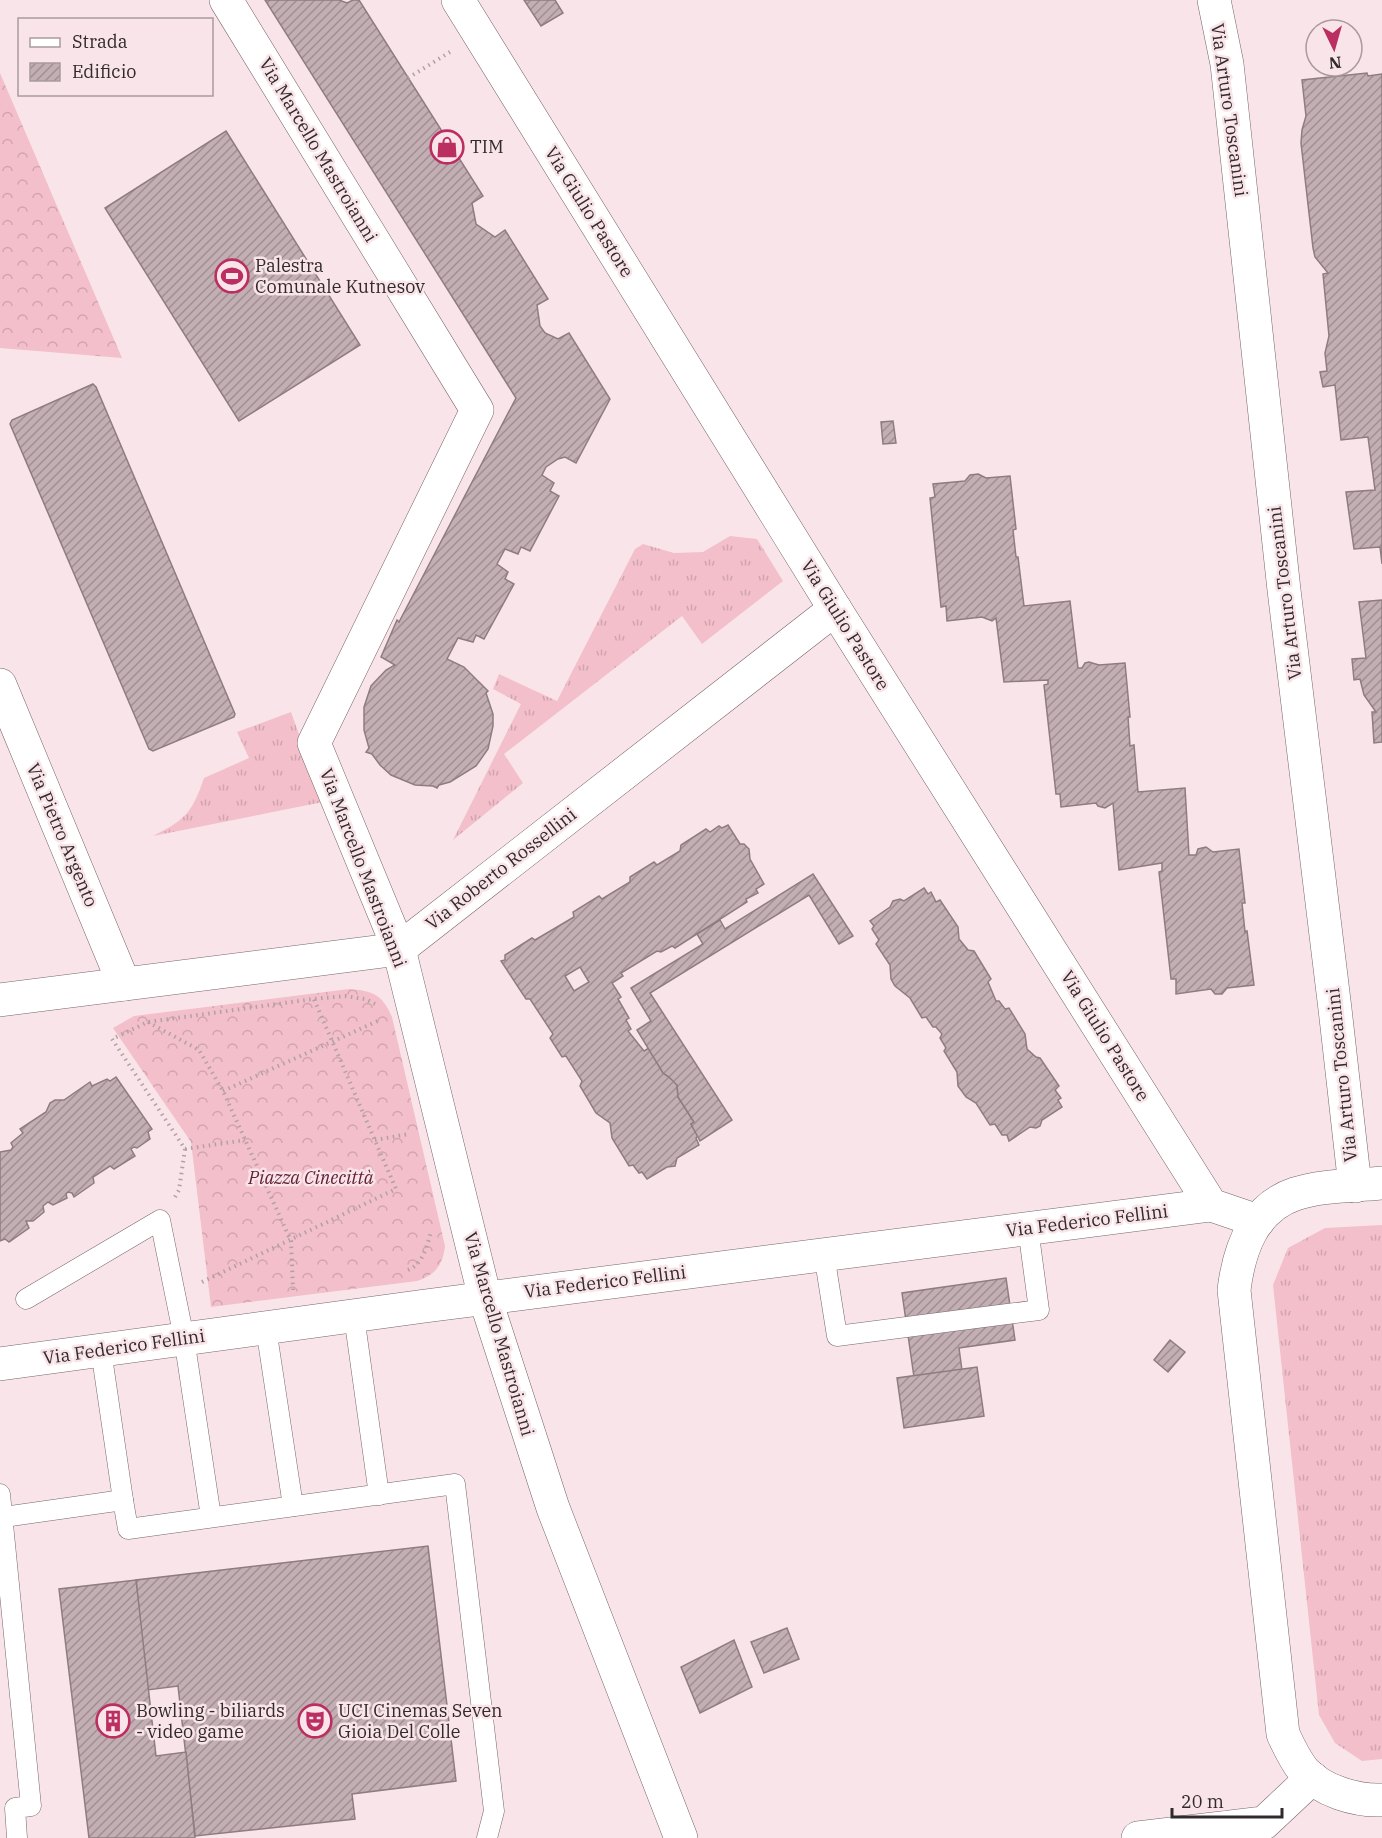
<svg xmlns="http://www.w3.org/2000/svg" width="1382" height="1838" font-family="'IBM Plex Serif',serif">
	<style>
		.grass { fill: url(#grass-tufts) }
		.forest { fill: url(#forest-crowns) }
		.building { fill: url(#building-hatch); stroke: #8e7c80; stroke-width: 1.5; fill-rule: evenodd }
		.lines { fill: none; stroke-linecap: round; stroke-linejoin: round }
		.service-casing { stroke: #776569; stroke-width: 21 }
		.minor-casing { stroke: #776569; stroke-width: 34 }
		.tertiary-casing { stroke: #776569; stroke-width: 34 }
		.path { stroke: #b1a1a5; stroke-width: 4; stroke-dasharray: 1.5 4.5; stroke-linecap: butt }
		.service { stroke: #fff; stroke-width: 20 }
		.minor { stroke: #fff; stroke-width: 33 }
		.tertiary { stroke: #fff; stroke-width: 33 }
		.labels { text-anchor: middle; stroke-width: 5; stroke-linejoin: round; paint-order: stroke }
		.street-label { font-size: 18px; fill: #312a2c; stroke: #f9e5e9 }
		.poi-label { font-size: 18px; fill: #312a2c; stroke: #f9e5e9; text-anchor: start }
		.park-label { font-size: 18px; font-style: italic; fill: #622236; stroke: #f9e5e9 }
	</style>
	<defs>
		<pattern id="grass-tufts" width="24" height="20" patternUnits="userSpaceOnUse" patternTransform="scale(1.5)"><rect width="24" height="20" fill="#f3bfca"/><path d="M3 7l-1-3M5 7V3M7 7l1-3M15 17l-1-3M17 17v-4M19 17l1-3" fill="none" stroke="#d1a4ae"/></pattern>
		<pattern id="forest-crowns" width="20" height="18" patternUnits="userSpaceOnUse" patternTransform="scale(1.5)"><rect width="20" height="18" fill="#f3bfca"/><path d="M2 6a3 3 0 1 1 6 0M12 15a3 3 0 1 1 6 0" fill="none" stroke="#d1a4ae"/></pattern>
		<pattern id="building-hatch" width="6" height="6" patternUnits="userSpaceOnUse" patternTransform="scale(1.5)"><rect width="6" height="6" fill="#c3afb3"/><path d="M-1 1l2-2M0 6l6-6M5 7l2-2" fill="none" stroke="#9f8f92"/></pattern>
	</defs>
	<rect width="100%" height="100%" fill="#f9e5e9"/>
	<!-- grass -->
	<g class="grass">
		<path d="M730,536L757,539L783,581L702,644L682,616L504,754L523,783L453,840L521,704L493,689L499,674L557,701L635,549L643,544L674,553L703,552Z"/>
		<path d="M291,712L323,802L153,836C185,820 192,813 204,778L249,758L237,732Z"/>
		<path d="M1382,1225V1759L1362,1761L1335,1743L1319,1715L1273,1285L1288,1248L1325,1228Z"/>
	</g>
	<!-- forest -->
	<g class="forest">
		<path d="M0,73L122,358L0,348Z"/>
		<path d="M349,989C373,991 382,994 392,1017L445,1246C443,1264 436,1275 417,1281L211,1307L191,1142L113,1028L134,1016Z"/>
	</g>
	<!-- building -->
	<g class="building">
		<path d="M265,0H339L347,3L353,0H359L483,196L472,203L476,224L495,237L505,230L548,299L537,305L540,326L545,333L558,339L569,333L610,399L576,463L565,457L558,459L546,467L542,475L554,483L550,491L559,496L530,551L521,547L518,554L505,549L497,564L508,572L505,579L514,584L484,639L476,635L473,642L458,638L447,659L464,667L488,691L486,693L493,714V726L488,749L476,766L450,782L439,785L437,788L433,786L415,785L391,775L380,765L372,754L366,752L369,748L364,730V707L371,686L386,670L395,665L381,657L397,620L399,622L516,398Z"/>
		<path d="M524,0H555L563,13L541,26Z"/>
		<path d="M1367,73L1368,76L1382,74V564L1380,547L1354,549L1346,492L1375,490L1368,437L1341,440L1335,385L1323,387L1320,372L1327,371L1325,353L1329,336L1323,274L1328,273L1315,257L1313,248L1301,143L1302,130L1306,116L1302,80Z"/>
		<path d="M226,131L360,345L239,421L105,208Z"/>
		<path d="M93,384L96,387L235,714L234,717L153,751L149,749L10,424L12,420Z"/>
		<path d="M893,421L896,443L883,444L881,422Z"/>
		<path d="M978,474L986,478L1010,476L1016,529L1013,530L1016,557H1018L1024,606L1070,601L1078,668H1082L1085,663L1089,662L1099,665L1125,663L1130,717H1128L1130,746L1134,745L1138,792L1185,788L1189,855H1196L1198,849L1206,847L1213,852L1239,849L1245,903H1242L1245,932L1247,931L1254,985L1227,988L1222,994H1215L1211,989L1176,994V979H1171L1159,872L1162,871V863L1119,870L1113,803L1105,808L1098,806L1096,803L1061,807L1060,794H1056L1044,685L1048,684V680L1004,682L996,618L992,621L982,617L947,621L946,606L941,607L930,498L935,497L933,484L965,481L970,475Z"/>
		<path d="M1382,600V742L1374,743L1372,712H1376L1364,695L1360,679L1354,680L1352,659L1366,658L1359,602Z"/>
		<path d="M728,825L740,844H744L749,849L750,859L764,884L756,889L758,893L746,899L747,902L675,948L672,946L661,952L657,951L621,973L623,976L612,983L621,997L618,999L629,1018L626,1020L631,1029L628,1031L644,1051L649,1048L663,1073L674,1081L677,1085L678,1097L694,1122L691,1124L698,1136L696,1138L699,1145L677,1158L675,1166L667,1167L647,1179L642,1172L639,1173L633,1165L629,1166L612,1138L610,1123L596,1113L580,1086L582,1081L566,1056L562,1057L550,1038L553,1034L530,999H526L501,961L505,960V955L532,938L535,940L574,917L573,912L599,896L602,899L630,882V877L654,862L657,865L680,851L681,845L706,829L710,832L719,826L722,828ZM580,967L589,982L574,991L565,976Z"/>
		<path d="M813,874L853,936L839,944L809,895L650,993L732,1120L700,1141L691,1124L694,1122L678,1097L677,1085L669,1077L663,1073L637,1030L651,1021L631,988L703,944L697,934L720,920L725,929Z"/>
		<path d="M924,888L928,894L931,892L936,902L940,900L958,927L959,939L968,950L974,951L991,979L988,982L996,1001H999L1005,1009L1009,1008L1025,1034L1027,1049L1036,1057L1040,1058L1059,1086L1055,1090L1061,1098L1058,1100L1062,1107L1042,1120L1040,1126L1036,1128L1030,1127L1009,1141L1007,1135H1002L995,1124L990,1125L976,1103L966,1097L958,1086L957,1072L944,1051L946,1048L940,1038L942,1034L936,1027H933L926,1017L922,1018L910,998L895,986L891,979L890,965L876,944L879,940L872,929L874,926L870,921L890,907L893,901L900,899L904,901Z"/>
		<path d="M116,1077L152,1129L148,1132L150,1139L137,1148L134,1147L131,1149L135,1156L114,1169L110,1166L93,1177L94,1183L74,1197L72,1193L68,1192L66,1194L67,1198L53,1205L48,1202L43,1206L44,1212L33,1221H26L29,1228L9,1242L5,1239L0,1241V1152L11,1150L13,1147L11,1143L23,1133L20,1129L46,1112L50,1103L55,1100H64L90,1082L92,1086L107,1079L110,1081Z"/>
		<path d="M1006,1278L1015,1340L959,1348L963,1378L915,1384L902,1293Z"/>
		<path d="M1170,1340L1185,1352L1168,1372L1154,1360Z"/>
		<path d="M977,1367L984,1416L904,1428L897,1378Z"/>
		<path d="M428,1546L456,1781L352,1794L355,1819L195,1836L178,1686L147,1690L136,1580Z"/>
		<path d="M136,1580L156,1756L186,1752L195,1838H89L59,1589Z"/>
		<path d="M787,1628L799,1659L764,1673L751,1642Z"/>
		<path d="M734,1640L752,1687L700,1713L681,1667Z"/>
	</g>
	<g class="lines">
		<!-- service casing -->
		<g class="service-casing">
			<g id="service">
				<path d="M824,1254L837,1336L1039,1310L1028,1228"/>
				<path d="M26,1299L160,1220L184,1338L211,1517"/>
				<path d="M354,1316L379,1495"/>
				<path d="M266,1328L293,1506"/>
				<path d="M101,1350L123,1500"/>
				<path d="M0,1494L31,1806L15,1808L17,1838"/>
				<path d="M4,1517L123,1500L128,1529L455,1484L494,1811L487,1838"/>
			</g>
		</g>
		<!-- minor casing -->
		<g class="minor-casing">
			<g id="minor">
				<path d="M226,0L477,410L314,743L399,949L485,1298L553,1508L681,1838"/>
				<path d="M1214,0L1227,64L1284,590L1335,1009L1355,1186"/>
				<path d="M0,685L124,984"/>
				<path d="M0,1000L399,949L835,609"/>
				<path d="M0,1364L425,1306L1211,1205"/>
				<path d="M1138,1838L1264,1823L1312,1778"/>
			</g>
		</g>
		<!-- tertiary casing -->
		<g class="tertiary-casing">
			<g id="tertiary">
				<path d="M458,0L835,609L1211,1205L1258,1221"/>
				<path d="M1382,1183C1354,1186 1322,1185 1295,1194C1253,1208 1239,1250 1234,1290L1283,1734C1289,1747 1295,1760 1304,1771C1322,1791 1356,1801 1382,1800"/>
			</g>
		</g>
		<!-- path -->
		<g class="path">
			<path d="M408,78L450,52"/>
			<path d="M148,1022L199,1050L223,1091L291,1241L293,1290"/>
			<path d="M223,1091L380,1020"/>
			<path d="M375,1140L409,1134"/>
			<path d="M185,1149L245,1140"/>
			<path d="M175,1197L179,1190L185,1149L112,1039L148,1022L313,999L345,996L365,999L375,1004"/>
			<path d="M408,1270C423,1264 427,1246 431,1232"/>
			<path d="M202,1282L396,1189L313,997"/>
		</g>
		<!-- service -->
		<use href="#service" class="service"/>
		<!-- minor -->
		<use href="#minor" class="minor"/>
		<!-- tertiary -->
		<use href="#tertiary" class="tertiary"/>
	</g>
	<!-- icons -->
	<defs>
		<g id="shop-ring" transform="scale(1.725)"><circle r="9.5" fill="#f9e5e9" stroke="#bb2e61" stroke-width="1.5"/><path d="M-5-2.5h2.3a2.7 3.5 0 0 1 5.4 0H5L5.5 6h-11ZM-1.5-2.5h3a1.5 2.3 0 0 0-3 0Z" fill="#bb2e61"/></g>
		<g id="stadium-ring" transform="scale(1.725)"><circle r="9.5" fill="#f9e5e9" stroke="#bb2e61" stroke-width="1.5"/><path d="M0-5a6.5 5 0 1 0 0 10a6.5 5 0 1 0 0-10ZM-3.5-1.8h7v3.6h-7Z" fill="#bb2e61"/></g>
		<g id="building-ring" transform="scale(1.725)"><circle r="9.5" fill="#f9e5e9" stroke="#bb2e61" stroke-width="1.5"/><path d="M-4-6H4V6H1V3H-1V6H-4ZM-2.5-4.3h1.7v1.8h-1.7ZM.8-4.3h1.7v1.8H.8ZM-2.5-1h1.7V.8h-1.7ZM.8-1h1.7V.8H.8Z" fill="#bb2e61"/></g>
		<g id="theatre-ring" transform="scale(1.725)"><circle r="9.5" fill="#f9e5e9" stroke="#bb2e61" stroke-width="1.5"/><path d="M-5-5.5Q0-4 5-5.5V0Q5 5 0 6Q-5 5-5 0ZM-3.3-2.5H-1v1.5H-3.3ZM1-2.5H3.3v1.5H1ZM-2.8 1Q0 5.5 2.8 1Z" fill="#bb2e61"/></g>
	</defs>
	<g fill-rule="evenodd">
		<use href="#shop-ring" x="447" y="147"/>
		<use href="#stadium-ring" x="232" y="276"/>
		<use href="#building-ring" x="113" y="1721"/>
		<use href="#theatre-ring" x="315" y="1721"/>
	</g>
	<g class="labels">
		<!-- street labels -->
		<g class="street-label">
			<text transform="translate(1229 110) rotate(82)" y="6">Via Arturo Toscanini</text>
			<text transform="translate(318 150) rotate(59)" y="6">Via Marcello Mastroianni</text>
			<text transform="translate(589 212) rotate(58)" y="6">Via Giulio Pastore</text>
			<text transform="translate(1285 593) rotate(-97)" y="6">Via Arturo Toscanini</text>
			<text transform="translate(845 625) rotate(58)" y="6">Via Giulio Pastore</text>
			<text transform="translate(62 835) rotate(67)" y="6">Via Pietro Argento</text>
			<text transform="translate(363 868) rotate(69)" y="6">Via Marcello Mastroianni</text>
			<text transform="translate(501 869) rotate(-38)" y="6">Via Roberto Rossellini</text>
			<text transform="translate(1105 1036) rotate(58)" y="6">Via Giulio Pastore</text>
			<text transform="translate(1342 1075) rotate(-96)" y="6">Via Arturo Toscanini</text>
			<text transform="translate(1087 1221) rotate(-7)" y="6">Via Federico Fellini</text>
			<text transform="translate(605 1282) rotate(-7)" y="6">Via Federico Fellini</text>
			<text transform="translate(499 1334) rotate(74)" y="6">Via Marcello Mastroianni</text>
			<text transform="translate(124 1347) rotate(-8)" y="6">Via Federico Fellini</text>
		</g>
		<!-- poi labels -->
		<g class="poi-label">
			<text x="470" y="153">TIM</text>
			<text x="255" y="272">Palestra<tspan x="255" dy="21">Comunale Kutnesov</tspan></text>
			<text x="136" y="1717">Bowling - biliards<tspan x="136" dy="21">- video game</tspan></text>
			<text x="338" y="1717">UCI Cinemas Seven<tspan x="338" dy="21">Gioia Del Colle</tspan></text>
		</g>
		<!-- park labels -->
		<g class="park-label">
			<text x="311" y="1184">Piazza Cinecittà</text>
		</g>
	</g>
	<!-- legend -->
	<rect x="18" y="18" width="195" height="78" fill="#f9e5e9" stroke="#a99a9d" stroke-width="1.5"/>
	<rect x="30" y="38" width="30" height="9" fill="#ffffff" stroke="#a99a9d" stroke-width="1.5"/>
	<text x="72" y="48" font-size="18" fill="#312a2c">Strada</text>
	<rect x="30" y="63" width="30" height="18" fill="url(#building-hatch)" stroke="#a99a9d" stroke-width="1.5"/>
	<text x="72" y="78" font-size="18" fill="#312a2c">Edificio</text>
	<!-- north arrow -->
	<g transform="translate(1334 48) rotate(175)"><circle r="28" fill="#f9e5e9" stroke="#a99a9d" stroke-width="1.5"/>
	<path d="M0-4.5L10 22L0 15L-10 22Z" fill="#bb2e61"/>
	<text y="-9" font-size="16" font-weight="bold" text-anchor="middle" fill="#312a2c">N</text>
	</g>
	<!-- scale -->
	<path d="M1172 1808v9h110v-9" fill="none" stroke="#312a2c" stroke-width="3"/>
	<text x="1181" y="1808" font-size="18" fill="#312a2c" stroke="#f9e5e9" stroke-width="4.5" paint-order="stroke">20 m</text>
</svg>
